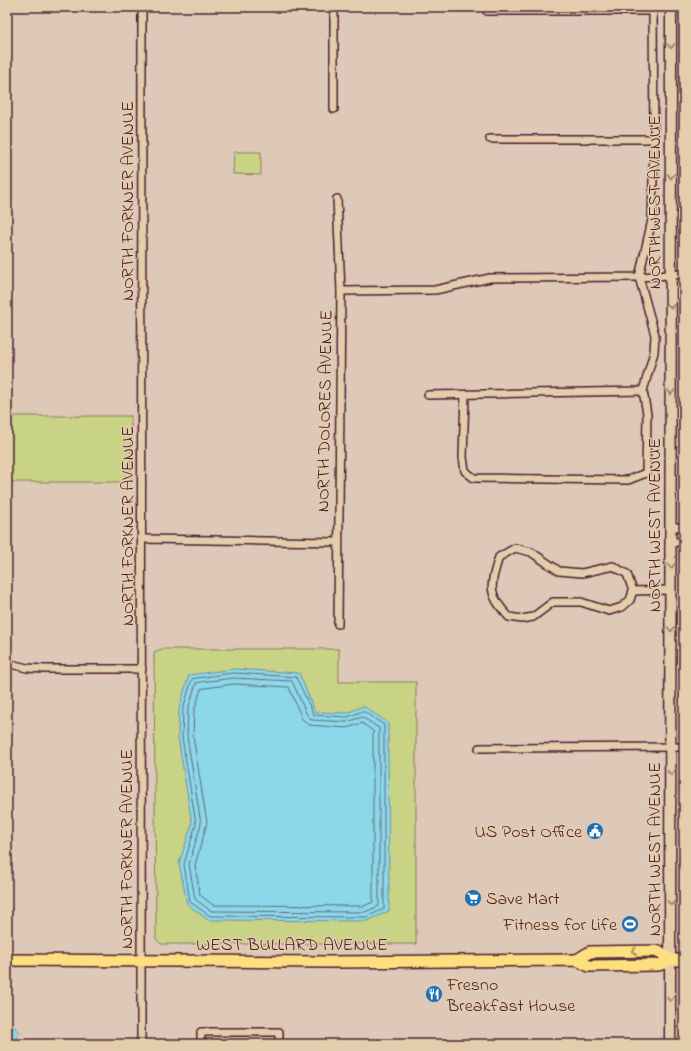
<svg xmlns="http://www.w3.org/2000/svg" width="691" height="1051" font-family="'Indie Flower',sans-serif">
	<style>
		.green { fill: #c8d386; stroke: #897958 }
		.water { fill: #8bd8ea; stroke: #718e9e }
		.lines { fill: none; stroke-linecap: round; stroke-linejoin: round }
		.shore { stroke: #646977; stroke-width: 1 }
		.street-casing { stroke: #4a1f2b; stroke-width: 10 }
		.secondary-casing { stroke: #4a1f2b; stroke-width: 13 }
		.primary-casing { stroke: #4a1f2b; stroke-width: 14 }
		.street { stroke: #e4cdad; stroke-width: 7 }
		.secondary { stroke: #e4cdad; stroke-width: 10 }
		.primary { stroke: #fddf80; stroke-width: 11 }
		.oneway { stroke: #97766c }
		.oneway2 { stroke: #a47f56 }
		.labels { text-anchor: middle; stroke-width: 3; stroke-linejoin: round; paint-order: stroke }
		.street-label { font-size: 18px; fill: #4a1f2b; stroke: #e4cdad }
		.poi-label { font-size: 18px; fill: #4a1f2b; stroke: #e4cdad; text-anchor: end }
	</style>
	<rect width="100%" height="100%" fill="#dec9b9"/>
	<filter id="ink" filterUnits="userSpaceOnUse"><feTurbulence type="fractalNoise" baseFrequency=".025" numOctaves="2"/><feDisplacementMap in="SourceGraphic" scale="8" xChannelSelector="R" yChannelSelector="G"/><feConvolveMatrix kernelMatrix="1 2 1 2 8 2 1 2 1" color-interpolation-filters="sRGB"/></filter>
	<g filter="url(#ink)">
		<!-- green -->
		<g class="green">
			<path d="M234,152H261V175L233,174Z"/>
			<rect x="7" y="416" width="124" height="66"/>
			<path d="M162,649H339V682H416V944H161L156,939L154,652Z"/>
		</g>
		<!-- water -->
		<g class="water">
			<path d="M234,669L299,673L315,712L347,713L363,706L388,723L389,911L367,921L208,920L187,904L179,863L192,824L178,737L179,709L189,675Z"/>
			<path d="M15,1027L20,1032L16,1037L25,1044H12L7,1039V1035Z"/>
		</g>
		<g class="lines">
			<!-- shore -->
			<g class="shore">
				<path d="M234,673L296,677L314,715L348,717L363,711L384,725V909L366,917L210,916L190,902L184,864L196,824L182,737L183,709L192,679Z"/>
				<path d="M234,678L292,681L307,715L312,720L347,722L362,717L379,728V906L365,912L211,911L195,899L189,864L201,824L187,736L188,710L196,683Z"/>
				<path d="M234,684L289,687L302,719L309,725L347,728L362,723L373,731V902L364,906L213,905L200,895L195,865L207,823L193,736L194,711L201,689Z"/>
			</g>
			<!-- street casing -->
			<g class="street-casing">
				<g id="street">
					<path d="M334,7V109"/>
					<path d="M490,139H654"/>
					<path d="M337,199L341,291L338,624"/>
					<path d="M341,291L435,290L490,278L639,277L684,274"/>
					<path d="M428,395L643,391"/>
					<path d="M465,395L463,457L465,471L474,478L628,480L646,473L647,414L643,391L654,352L655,335L639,277L652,220L654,139L653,11H487"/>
					<path d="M671,527H684"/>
					<path d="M143,539L338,542"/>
					<path d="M671,542H684"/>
					<path d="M515,548L531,552L559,571L582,573L613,566L627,574L633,591L630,600L622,607L609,611L581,602H553L533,617L522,619L509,617C487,594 490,586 499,557Z"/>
					<path d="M633,591L671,590"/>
					<path d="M7,663L27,668L45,669H142"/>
					<path d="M479,748L684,747"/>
					<path d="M141,1044L142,7"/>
					<path d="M201,1044V1032H279V1044"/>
				</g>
			</g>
			<!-- secondary casing -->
			<g class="secondary-casing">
				<path id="secondary" d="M670,1044L671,7"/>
			</g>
			<!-- primary casing -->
			<g class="primary-casing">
				<g id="primary">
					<path d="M7,960L331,962L577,960L589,966L659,965L670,960H684"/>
					<path d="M577,960L590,952L659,951L670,960"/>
				</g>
			</g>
			<!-- street -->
			<use href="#street" class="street"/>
			<!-- secondary -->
			<use href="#secondary" class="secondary"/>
			<!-- primary -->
			<use href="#primary" class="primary"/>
		</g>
		<!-- one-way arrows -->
		<defs><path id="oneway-chevron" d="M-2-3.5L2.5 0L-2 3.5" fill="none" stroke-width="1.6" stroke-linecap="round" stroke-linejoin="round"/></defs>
		<g class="oneway">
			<use href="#oneway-chevron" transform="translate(671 46) rotate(90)"/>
			<use href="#oneway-chevron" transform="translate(671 176) rotate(90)"/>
			<use href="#oneway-chevron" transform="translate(671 306) rotate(90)"/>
			<use href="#oneway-chevron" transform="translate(671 392) rotate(90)"/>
			<use href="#oneway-chevron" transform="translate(671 566) rotate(90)"/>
			<use href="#oneway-chevron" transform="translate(671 629) rotate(90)"/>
			<use href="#oneway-chevron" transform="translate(671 773) rotate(91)"/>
			<use href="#oneway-chevron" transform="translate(671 903) rotate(90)"/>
			<use href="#oneway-chevron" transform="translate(670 999) rotate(90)"/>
		</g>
		<use class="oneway2" href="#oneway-chevron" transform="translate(634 951) rotate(179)"/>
	</g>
	<!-- icons -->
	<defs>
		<g id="civic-disc" transform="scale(0.9)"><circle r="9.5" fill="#1f6fb2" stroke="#e4cdad"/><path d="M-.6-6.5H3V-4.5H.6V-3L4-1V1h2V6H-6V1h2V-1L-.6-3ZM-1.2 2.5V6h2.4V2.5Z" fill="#fff"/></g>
		<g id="supermarket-disc" transform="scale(0.9)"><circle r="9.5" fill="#1f6fb2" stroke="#e4cdad"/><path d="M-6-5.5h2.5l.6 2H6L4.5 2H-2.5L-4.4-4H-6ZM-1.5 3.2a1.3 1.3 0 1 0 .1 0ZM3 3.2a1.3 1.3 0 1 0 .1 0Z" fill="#fff"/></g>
		<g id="stadium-disc" transform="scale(0.9)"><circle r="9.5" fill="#1f6fb2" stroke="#e4cdad"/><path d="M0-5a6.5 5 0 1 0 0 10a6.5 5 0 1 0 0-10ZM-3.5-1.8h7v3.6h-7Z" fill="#fff"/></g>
		<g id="restaurant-disc" transform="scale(0.9)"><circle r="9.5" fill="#1f6fb2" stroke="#e4cdad"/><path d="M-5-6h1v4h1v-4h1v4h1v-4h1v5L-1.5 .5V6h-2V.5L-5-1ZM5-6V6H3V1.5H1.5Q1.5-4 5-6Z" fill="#fff"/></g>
	</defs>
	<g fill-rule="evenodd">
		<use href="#civic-disc" x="595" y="831"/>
		<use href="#supermarket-disc" x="473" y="898"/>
		<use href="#stadium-disc" x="630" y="924"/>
		<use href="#restaurant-disc" x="434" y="994"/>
	</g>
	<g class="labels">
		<!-- street labels -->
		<g class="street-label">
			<text transform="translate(127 201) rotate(-90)" y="6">NORTH FORKNER AVENUE</text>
			<text transform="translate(654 202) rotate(-90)" y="6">NORTH WEST AVENUE</text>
			<text transform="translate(324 411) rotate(-89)" y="6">NORTH DOLORES AVENUE</text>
			<text transform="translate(654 525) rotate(-90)" y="6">NORTH WEST AVENUE</text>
			<text transform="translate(127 526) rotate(-90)" y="6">NORTH FORKNER AVENUE</text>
			<text transform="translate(126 849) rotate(-90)" y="6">NORTH FORKNER AVENUE</text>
			<text transform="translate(654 849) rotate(-90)" y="6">NORTH WEST AVENUE</text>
			<text x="292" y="950">WEST BULLARD AVENUE</text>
		</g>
		<!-- poi labels -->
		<g class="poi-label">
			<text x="582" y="837">US Post Office</text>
			<text x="486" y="904" text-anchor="start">Save Mart</text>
			<text x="617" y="930">Fitness for Life</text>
			<text x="447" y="990" text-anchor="start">Fresno<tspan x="447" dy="21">Breakfast House</tspan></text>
		</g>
	</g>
	<!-- margin -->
	<rect width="691" height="1051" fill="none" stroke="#e4cdad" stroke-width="24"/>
	<rect x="12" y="12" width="667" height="1027" fill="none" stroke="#4a1f2b" stroke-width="1.5" filter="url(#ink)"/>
</svg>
